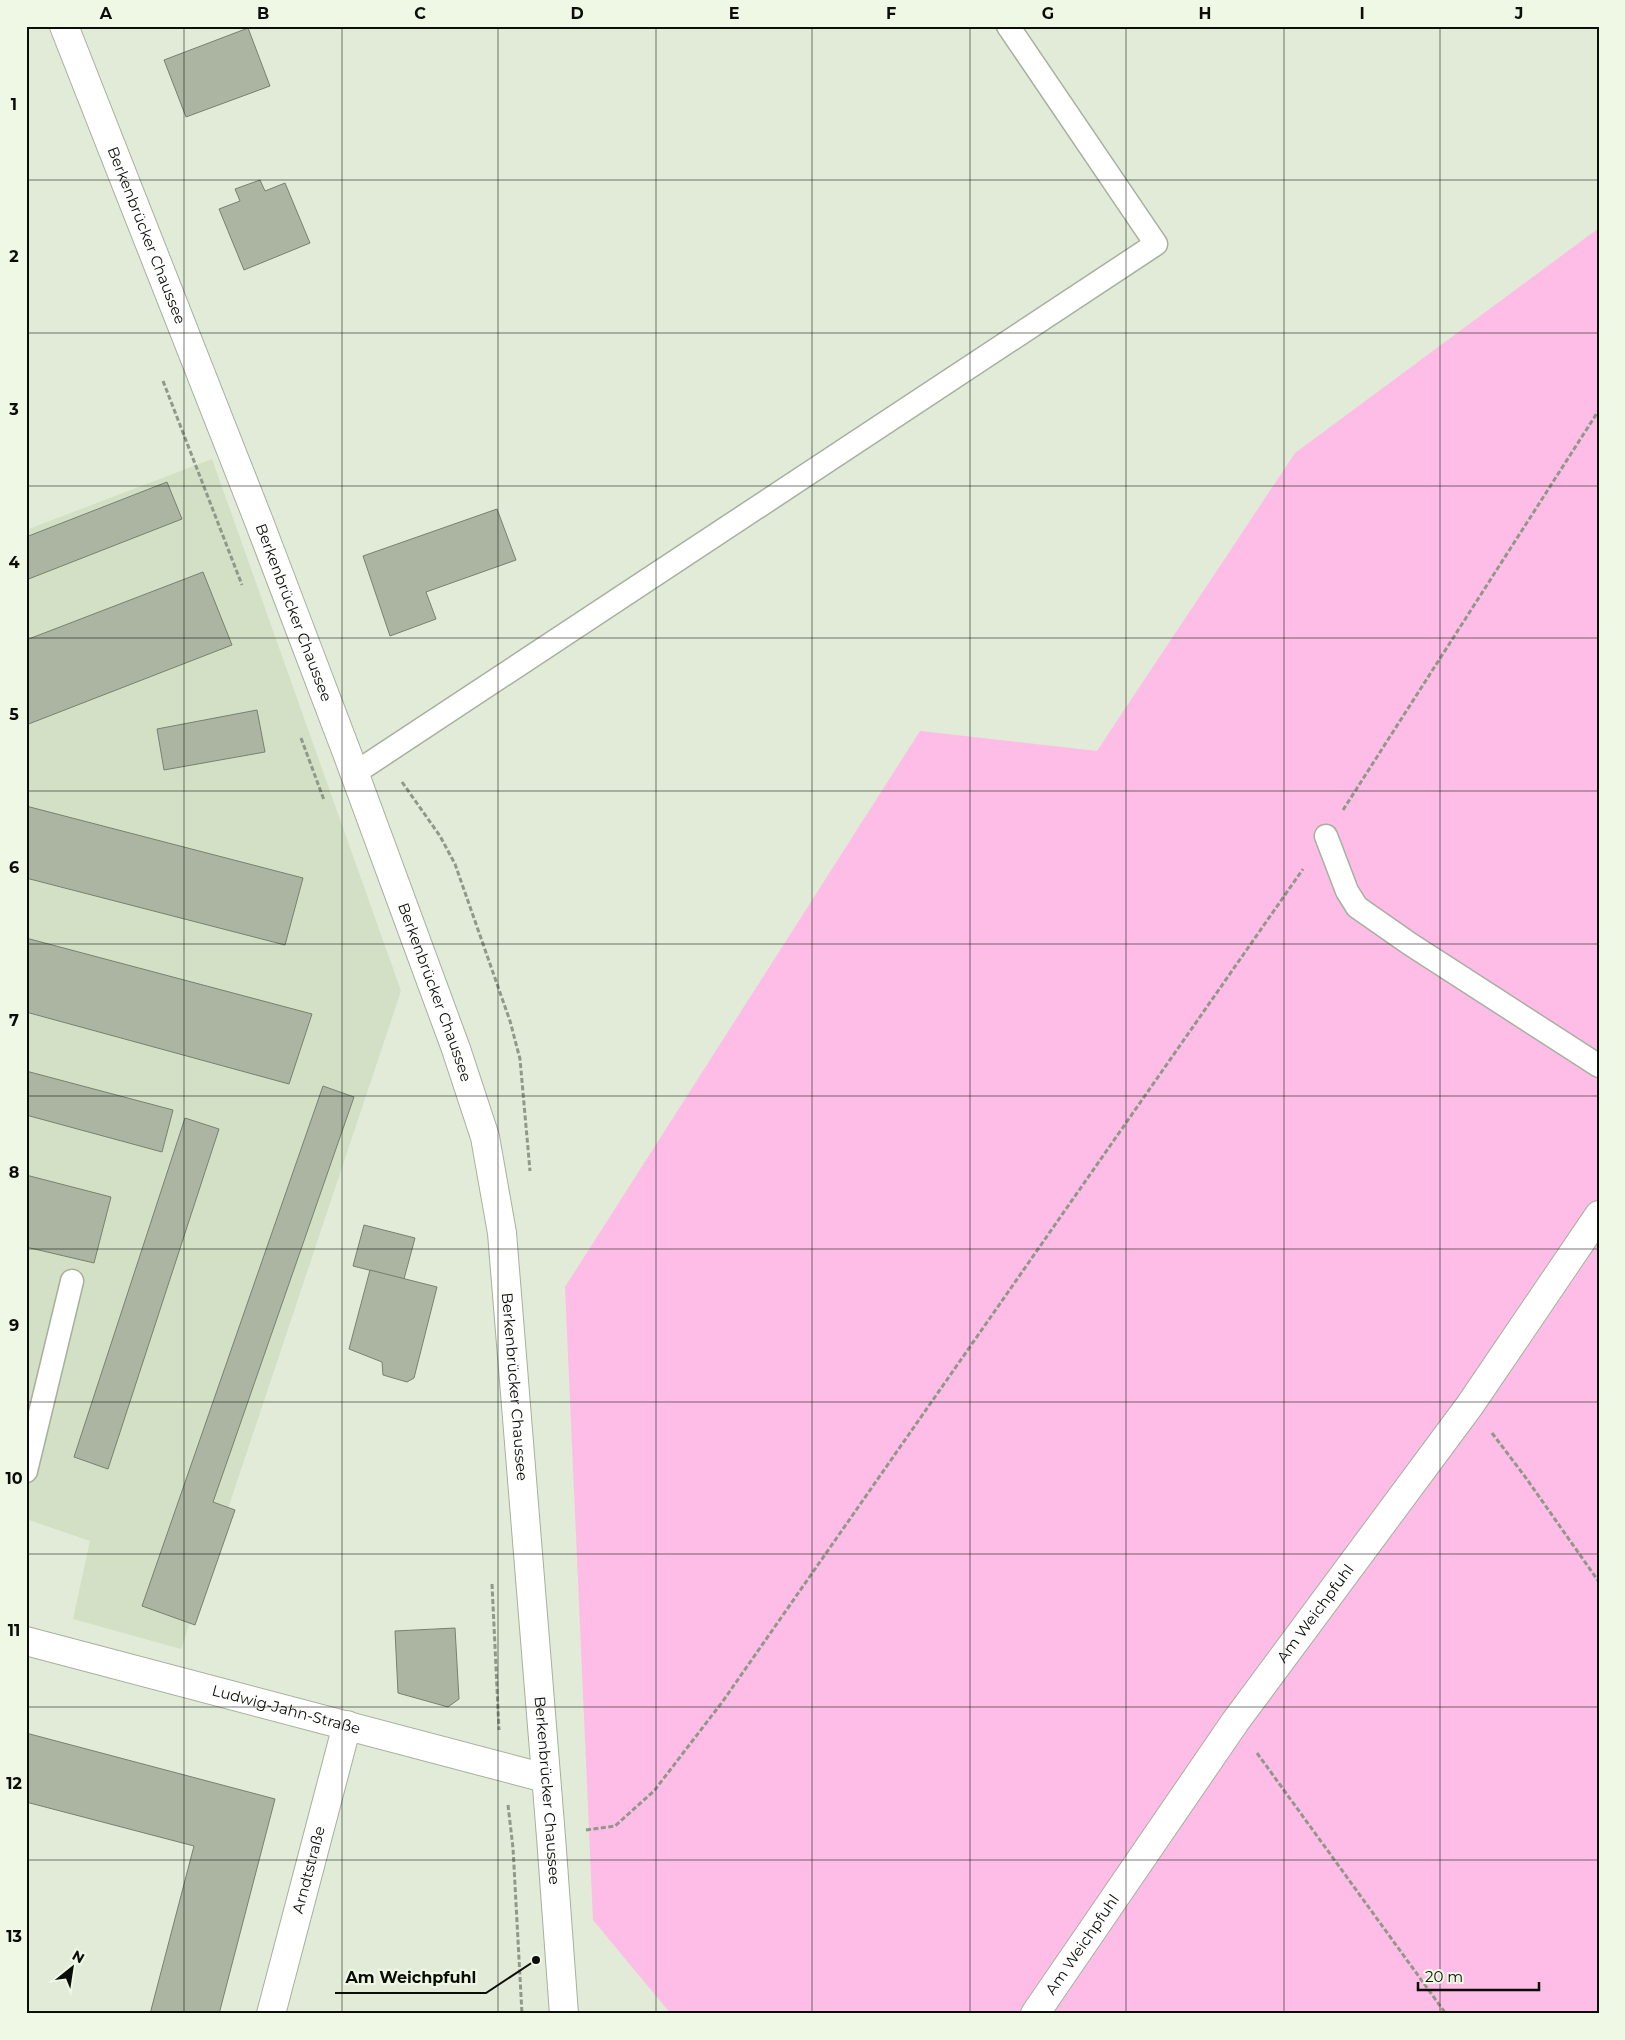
<svg xmlns="http://www.w3.org/2000/svg" width="1625" height="2040" font-family="Montserrat,sans-serif">
	<style>
		.built { fill: #d3e0c5 }
		.green { fill: #fdbde6 }
		.building { fill: #abb5a2; stroke: #78816f }
		.lines { fill: none; stroke-linecap: round; stroke-linejoin: round }
		.lane-casing { stroke: #a7b09d; stroke-width: 25 }
		.street-casing { stroke: #a7b09d; stroke-width: 30 }
		.secondary-casing { stroke: #a7b09d; stroke-width: 30 }
		.path { stroke: #919889; stroke-width: 3; stroke-dasharray: 5 2.5; stroke-linecap: butt }
		.lane { stroke: #fff; stroke-width: 22 }
		.street { stroke: #fff; stroke-width: 28 }
		.secondary { stroke: #fff; stroke-width: 28 }
		.grid { fill: none; stroke: #0b0e08; stroke-width: 1; stroke-opacity: 0.55 }
		.labels { text-anchor: middle; stroke-width: 4.5; stroke-linejoin: round; paint-order: stroke }
		.street-label { font-size: 15px; fill: #0b0e08; stroke: #eef8e4 }
		.leader { fill: none; stroke: #0b0e08; stroke-width: 2 }
		.callout-dot { fill: #0b0e08; stroke: #eef8e4; stroke-width: 2 }
		.callout-label { font-size: 16px; text-anchor: middle; font-weight: bold; fill: #0b0e08; stroke: #eef8e4; stroke-width: 4.5; stroke-linejoin: round; paint-order: stroke }
		.neatline { fill: none; stroke: #0b0e08; stroke-width: 2 }
		.grid-label { font-size: 16px; text-anchor: middle; font-weight: bold; fill: #0b0e08 }
	</style>
	<rect width="100%" height="100%" fill="#e1ebd7"/>
	<!-- built -->
	<path class="built" d="M212,459L401,991L181,1649L73,1619L90,1541L26,1519V530Z"/>
	<!-- green -->
	<path class="green" d="M1599,228V2014H671L593,1920L565,1287L920,731L1097,751L1295,453Z"/>
	<!-- building -->
	<g class="building">
		<path d="M248,28L270,86L186,117L164,60Z"/>
		<path d="M260,180L265,191L285,183L310,243L244,270L219,209L240,201L235,189Z"/>
		<path d="M167,482L182,519L26,580V537Z"/>
		<path d="M497,509L516,560L426,592L436,619L390,636L363,556Z"/>
		<path d="M203,572L232,645L26,725V640Z"/>
		<path d="M257,710L265,752L164,770L157,729Z"/>
		<path d="M26,806L303,878L285,945L26,878Z"/>
		<path d="M26,938L312,1014L289,1084L26,1012Z"/>
		<path d="M26,1071L173,1110L162,1152L26,1115Z"/>
		<path d="M323,1086L354,1097L213,1502L235,1510L195,1625L142,1606Z"/>
		<path d="M185,1118L219,1129L108,1469L74,1457Z"/>
		<path d="M26,1175L111,1197L94,1263L26,1247Z"/>
		<path d="M364,1225L415,1238L404,1279L353,1266Z"/>
		<path d="M370,1270L437,1287L414,1378L407,1382L383,1375L382,1362L349,1349Z"/>
		<path d="M455,1628L459,1699L448,1707L398,1693L395,1631Z"/>
		<path d="M26,1733L275,1799L219,2014H150L194,1846L26,1802Z"/>
	</g>
	<g class="lines">
		<!-- lane casing -->
		<g class="lane-casing">
			<g id="lane">
				<path d="M355,773L1156,244L1008,26"/>
				<path d="M1326,836L1347,891L1357,907L1410,944L1599,1066"/>
				<path d="M26,1471L72,1281"/>
			</g>
		</g>
		<!-- street casing -->
		<g class="street-casing">
			<g id="street">
				<path id="s1" d="M26,1641L545,1778"/>
				<path id="s2" d="M271,2014L347,1725"/>
				<path id="s3" d="M1035,2014L1235,1722L1470,1405L1599,1215"/>
			</g>
		</g>
		<!-- secondary casing -->
		<g class="secondary-casing">
			<g id="secondary">
				<path id="s4" d="M64,26L258,519L347,753L456,1049L485,1137L502,1233L551,1837L564,2014"/>
			</g>
		</g>
		<!-- path -->
		<g class="path">
			<path d="M163,381L242,585"/>
			<path d="M301,738L324,800"/>
			<path d="M402,782L440,836L455,864L510,1021L520,1059L530,1171"/>
			<path d="M1343,810L1599,410"/>
			<path d="M1492,1433L1526,1478L1599,1582"/>
			<path d="M492,1584L499,1730"/>
			<path d="M1257,1753L1446,2014"/>
			<path d="M508,1805L513,1848L522,2014"/>
			<path d="M586,1830L615,1826L654,1791L723,1701L1303,869"/>
		</g>
		<!-- lane -->
		<use href="#lane" class="lane"/>
		<!-- street -->
		<use href="#street" class="street"/>
		<!-- secondary -->
		<use href="#secondary" class="secondary"/>
	</g>
	<!-- grid -->
	<path class="grid" d="M184,26V2014M342,26V2014M498,26V2014M656,26V2014M812,26V2014M970,26V2014M1126,26V2014M1284,26V2014M1440,26V2014M26,180H1599M26,333H1599M26,486H1599M26,638H1599M26,791H1599M26,944H1599M26,1096H1599M26,1249H1599M26,1402H1599M26,1554H1599M26,1707H1599M26,1860H1599"/>
	<g class="labels">
		<!-- street labels -->
		<g class="street-label">
			<text dy="5" stroke="none"><textPath href="#s4" startOffset="225">Berkenbrücker Chaussee</textPath></text>
			<text dy="5" stroke="none"><textPath href="#s4" startOffset="630">Berkenbrücker Chaussee</textPath></text>
			<text dy="5" stroke="none"><textPath href="#s4" startOffset="1035">Berkenbrücker Chaussee</textPath></text>
			<text dy="5" stroke="none"><textPath href="#s4" startOffset="1440">Berkenbrücker Chaussee</textPath></text>
			<text dy="5" stroke="none"><textPath href="#s3" startOffset="489">Am Weichpfuhl</textPath></text>
			<text dy="5" stroke="none"><textPath href="#s1" startOffset="269">Ludwig-Jahn-Straße</textPath></text>
			<text dy="5" stroke="none"><textPath href="#s4" startOffset="1845">Berkenbrücker Chaussee</textPath></text>
			<text dy="5" stroke="none"><textPath href="#s2" startOffset="149">Arndtstraße</textPath></text>
			<text dy="5" stroke="none"><textPath href="#s3" startOffset="84">Am Weichpfuhl</textPath></text>
		</g>
	</g>
	<!-- callouts -->
	<path class="leader" d="M536 1960L486 1993H335"/>
	<circle class="callout-dot" cx="536" cy="1960" r="5"/>
	<g class="callout-label">
		<text x="411" y="1983">Am Weichpfuhl</text>
	</g>
	<!-- border -->
	<rect width="1625" height="2040" fill="none" stroke="#eef8e4" stroke-width="55"/>
	<!-- north arrow -->
	<g transform="translate(72 1968) rotate(30)" stroke="#eef8e4" stroke-width="4" paint-order="stroke">
	<path d="M0-4L9 19L0 12L-9 19Z" fill="#0b0e08"/>
	<text y="-8" font-size="14" font-weight="bold" text-anchor="middle" fill="#0b0e08">N</text>
	</g>
	<!-- scale -->
	<path d="M1418 1982v8h121v-8" fill="none" stroke="#0b0e08" stroke-width="2.5"/>
	<text x="1425" y="1982" font-size="15" fill="#0b0e08" stroke="#eef8e4" stroke-width="4" paint-order="stroke">20 m</text>
	<rect x="28" y="28" width="1570" height="1984" class="neatline"/>
	<g class="grid-label">
		<text x="106" y="19">A</text>
		<text x="263" y="19">B</text>
		<text x="420" y="19">C</text>
		<text x="577" y="19">D</text>
		<text x="734" y="19">E</text>
		<text x="891" y="19">F</text>
		<text x="1048" y="19">G</text>
		<text x="1205" y="19">H</text>
		<text x="1362" y="19">I</text>
		<text x="1519" y="19">J</text>
		<text x="14" y="110">1</text>
		<text x="14" y="262">2</text>
		<text x="14" y="415">3</text>
		<text x="14" y="568">4</text>
		<text x="14" y="720">5</text>
		<text x="14" y="873">6</text>
		<text x="14" y="1026">7</text>
		<text x="14" y="1178">8</text>
		<text x="14" y="1331">9</text>
		<text x="14" y="1484">10</text>
		<text x="14" y="1636">11</text>
		<text x="14" y="1789">12</text>
		<text x="14" y="1942">13</text>
	</g>
</svg>
